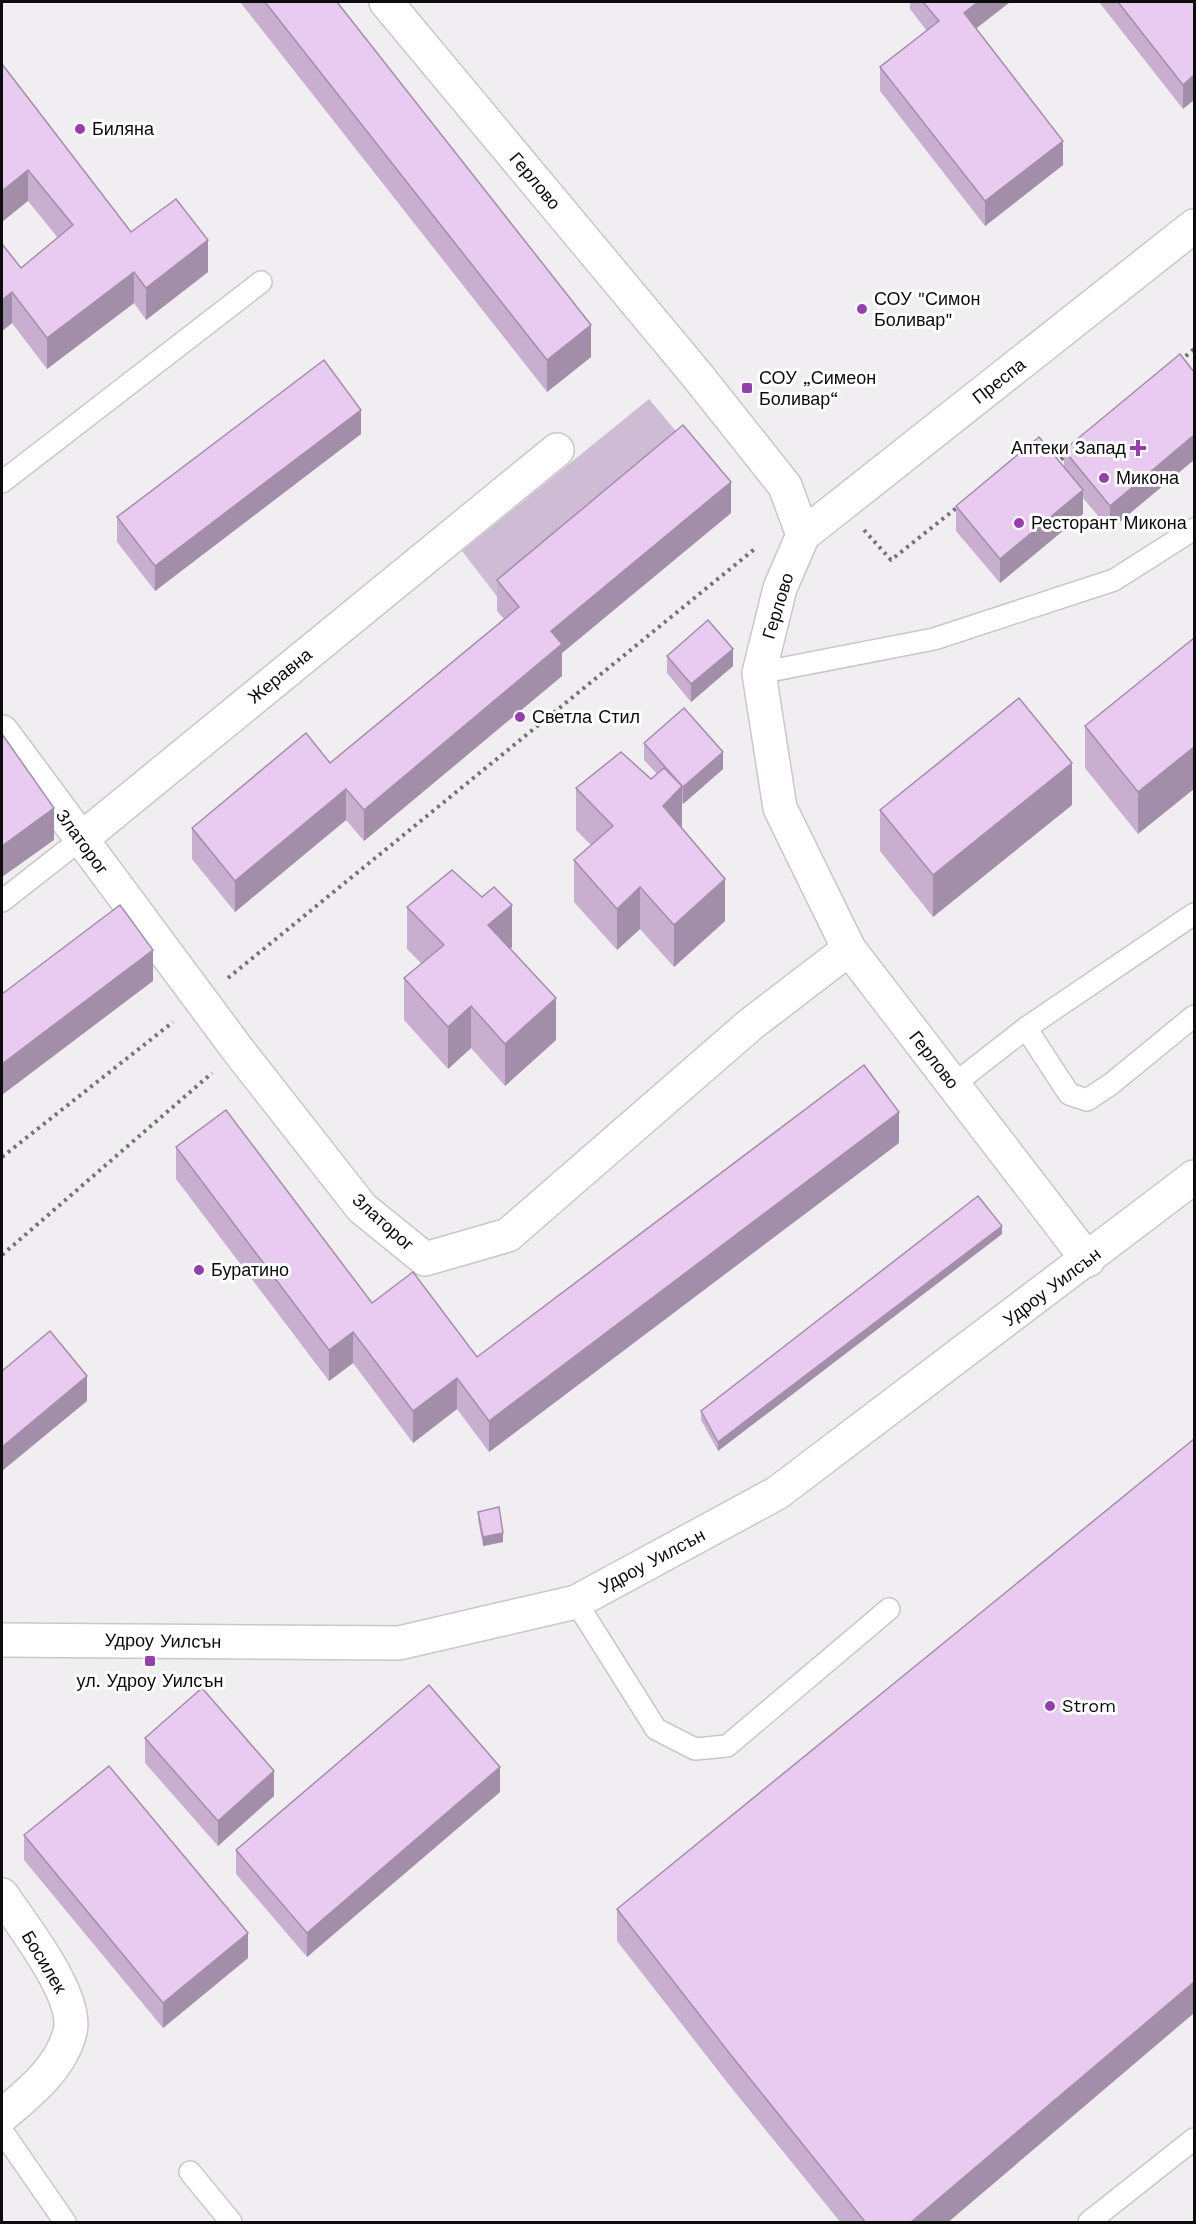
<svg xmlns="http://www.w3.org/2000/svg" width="1196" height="2224" font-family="'Work Sans',sans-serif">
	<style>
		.green { fill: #cebbd4 }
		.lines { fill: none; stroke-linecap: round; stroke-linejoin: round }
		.lane-casing { stroke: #c9c7ca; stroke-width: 24 }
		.street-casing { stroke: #c9c7ca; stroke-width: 36 }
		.path { stroke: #757375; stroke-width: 4; stroke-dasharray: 3 4.5; stroke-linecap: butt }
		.lane { stroke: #fff; stroke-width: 21 }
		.street { stroke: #fff; stroke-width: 33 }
		.wall { fill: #c8afd0 }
		.shaded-wall { fill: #a38ea9 }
		.building { fill: #e9cbf2; stroke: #a38ea9; stroke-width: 1.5 }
		.poi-dot { fill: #943fac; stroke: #fff; stroke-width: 2 }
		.labels { text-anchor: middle; stroke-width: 6; stroke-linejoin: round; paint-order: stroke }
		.poi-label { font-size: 18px; fill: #0c0c0d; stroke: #fff; text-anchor: start }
		.street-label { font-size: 18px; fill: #0c0c0d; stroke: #fff }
	</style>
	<rect width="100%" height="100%" fill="#f1eef1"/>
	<!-- green -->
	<path class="green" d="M649,399L685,442L499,599L462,551Z"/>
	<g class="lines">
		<!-- lane casing -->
		<g class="lane-casing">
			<g id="lane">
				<path d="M2,482L261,282"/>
				<path d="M759,673L934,639L1114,580L1194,529"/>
				<path d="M2,901L80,840"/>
				<path d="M1026,1028L1069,1094L1087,1100L1111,1084L1194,1016"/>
				<path d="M953,1085L1026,1028L1194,914"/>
				<path d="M576,1602L656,1729L695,1749L727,1746L889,1609"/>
				<path d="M2,2131L65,2222"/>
				<path d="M190,2172L231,2222"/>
				<path d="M1089,2222L1194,2139"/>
			</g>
		</g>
		<!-- street casing -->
		<g class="street-casing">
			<g id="street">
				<path d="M386,2L696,374L785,486L803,535L780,588L759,673L780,808L849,949L1088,1260"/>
				<path d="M803,535L1194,226"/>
				<path d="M2,732L238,1050L362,1208L425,1259L508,1235L751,1024L849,949"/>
				<path d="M80,840L557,450"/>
				<path d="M2,1640L399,1643L576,1602L777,1493L1194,1177"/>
				<path d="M2,1895C22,1925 79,1996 70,2032C61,2068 29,2093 2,2116"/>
			</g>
		</g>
		<!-- path -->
		<g class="path">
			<path d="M1180,361L1194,349"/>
			<path d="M1055,464L1068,454"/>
			<path d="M864,530L891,560L959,506"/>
			<path d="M228,978L757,547"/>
			<path d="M2,1157L173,1022"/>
			<path d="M2,1255L212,1073"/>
		</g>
		<!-- lane -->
		<use href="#lane" class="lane"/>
		<!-- street -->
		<use href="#street" class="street"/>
	</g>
	<!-- wall -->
	<g class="wall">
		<path d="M240,2H337L591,357L547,392Z"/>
		<path d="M910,2H1010L976,28L1063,165L985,226L880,91V67L927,31L910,9Z"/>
		<path d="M1099,2H1194L1183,109Z"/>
		<path d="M2,64L131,232L208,272L146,320L134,303L47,369L12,323L2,331V244L21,268L58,238L28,201Z"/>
		<path d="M1180,354L1110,530L1083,498V514L1000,583L956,531V506L1064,467V450Z"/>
		<path d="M361,434L155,591L117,542V517Z"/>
		<path d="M731,513L562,653V676L364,841L346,820L235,912L192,859V828L330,763L504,619L497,611V580Z"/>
		<path d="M1194,638L1138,834L1085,768V726Z"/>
		<path d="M667,656L733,666L691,702L667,673Z"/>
		<path d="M644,743L723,769L683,804L682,802L681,828L725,921L674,967L640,929L617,950L574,902V860L591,845L576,830V788L651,779L657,774L644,760Z"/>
		<path d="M1072,805L933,917L880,851V810Z"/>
		<path d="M407,907L512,947L510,949L556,1040L505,1086L471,1048L448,1069L404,1020V978L422,964L407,949Z"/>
		<path d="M899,1143L489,1452L457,1409L413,1443L353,1363L329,1381L176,1179V1147L372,1303L477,1357Z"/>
		<path d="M1002,1234L718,1451L701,1420V1411Z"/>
		<path d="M478,1512L503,1542L483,1546L478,1520Z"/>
		<path d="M145,1738L274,1796L218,1846L145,1763Z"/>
		<path d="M500,1792L307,1957L236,1874V1850Z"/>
		<path d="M24,1835L248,1958L163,2028L24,1860Z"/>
		<path d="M617,1909L1194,2013L947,2223H841L730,2086L617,1941Z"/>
	</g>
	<!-- shaded-wall -->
	<g class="shaded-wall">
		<path d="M978,2H1010L964,38V13Z"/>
		<path d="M1194,75V100L1183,109V85Z"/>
		<path d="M1063,141V165L985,226V201Z"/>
		<path d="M28,170V201L2,222V191Z"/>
		<path d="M208,240V272L146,320V288Z"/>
		<path d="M134,272V303L47,369V338Z"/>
		<path d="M12,292V323L2,331V300Z"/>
		<path d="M591,325V357L547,392V360Z"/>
		<path d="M361,410V434L155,591V566Z"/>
		<path d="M1194,435V460L1110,530V506Z"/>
		<path d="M731,482V513L562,653V676L364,841V810L551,631Z"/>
		<path d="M1083,490V514L1000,583V559Z"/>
		<path d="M733,649V666L691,702V684Z"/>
		<path d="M1194,747V789L1138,834V792Z"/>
		<path d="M723,752V769L683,804V787Z"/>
		<path d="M1072,763V805L933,917V875Z"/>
		<path d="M682,786V828L663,806Z"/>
		<path d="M346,789V820L235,912V881Z"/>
		<path d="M54,808V840L2,877V846Z"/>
		<path d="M725,879V921L674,967V925Z"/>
		<path d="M640,887V929L617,950V909Z"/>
		<path d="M512,905V947L488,967V925Z"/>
		<path d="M153,950V981L2,1095V1064Z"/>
		<path d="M556,998V1040L505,1086V1044Z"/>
		<path d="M471,1006V1048L448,1069V1027Z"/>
		<path d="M899,1112V1143L489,1452V1421Z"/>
		<path d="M1002,1226V1234L718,1451V1442Z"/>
		<path d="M353,1332V1363L329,1381V1350Z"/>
		<path d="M87,1376V1401L2,1471V1447Z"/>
		<path d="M457,1378V1409L413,1443V1411Z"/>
		<path d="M503,1533V1542L483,1546V1537Z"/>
		<path d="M500,1767V1792L307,1957V1933Z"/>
		<path d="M274,1771V1796L218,1846V1821Z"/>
		<path d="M248,1933V1958L163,2028V2003Z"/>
		<path d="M1194,1982V2013L947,2223H910Z"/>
	</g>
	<!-- building -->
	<g class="building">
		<path d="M265,2H337L591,325L547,360Z"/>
		<path d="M923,2H978L964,13L1063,141L985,201L880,67L939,21Z"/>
		<path d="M1118,2H1194V75L1183,85Z"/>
		<path d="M2,64L131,232L176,199L208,240L146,288L134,272L47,338L12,292L2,300V244L21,268L73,225L28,170L2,191Z"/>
		<path d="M1180,354L1194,372V435L1110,506L1064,450Z"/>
		<path d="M324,360L361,410L155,566L117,517Z"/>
		<path d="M683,425L731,482L551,631L562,644L364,810L346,789L235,881L192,828L306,733L330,763L519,607L497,580Z"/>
		<path d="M1039,437L1083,490L1000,559L956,506Z"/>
		<path d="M708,620L733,649L691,684L667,656Z"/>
		<path d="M1194,638V747L1138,792L1085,726Z"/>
		<path d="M1019,698L1072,763L933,875L880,810Z"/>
		<path d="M684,708L723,752L683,787L644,743Z"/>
		<path d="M2,734L54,808L2,846Z"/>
		<path d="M621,752L651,779L664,768L682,786L663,806L725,879L674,925L640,887L617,909L574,860L613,826L576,788Z"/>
		<path d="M452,870L482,897L494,887L512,905L488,925L556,998L505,1044L471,1006L448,1027L404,978L444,945L407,907Z"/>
		<path d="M120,905L153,950L2,1064V994Z"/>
		<path d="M864,1065L899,1112L489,1421L457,1378L413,1411L353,1332L329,1350L176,1147L226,1110L372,1303L413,1272L477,1357Z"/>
		<path d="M978,1196L1002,1226L718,1442L701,1411Z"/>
		<path d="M50,1331L87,1376L2,1447V1371Z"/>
		<path d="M1194,1439V1982L910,2223H866L730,2054L617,1909Z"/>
		<path d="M499,1507L503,1533L483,1537L478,1512Z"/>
		<path d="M429,1685L500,1767L307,1933L236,1850Z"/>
		<path d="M202,1688L274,1771L218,1821L145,1738Z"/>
		<path d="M109,1766L248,1933L163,2003L24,1835Z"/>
	</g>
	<!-- markers -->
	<g class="poi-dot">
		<circle cx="80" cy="129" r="6"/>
		<circle cx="862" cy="309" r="6"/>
		<rect x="741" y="382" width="12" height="12" rx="3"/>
		<path d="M1135 439h6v6h6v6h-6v6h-6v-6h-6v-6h6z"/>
		<circle cx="1104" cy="478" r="6"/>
		<circle cx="1019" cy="523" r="6"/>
		<circle cx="520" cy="717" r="6"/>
		<circle cx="199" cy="1270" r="6"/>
		<rect x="144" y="1655" width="12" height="12" rx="3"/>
		<circle cx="1050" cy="1706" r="6"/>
	</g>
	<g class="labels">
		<!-- poi labels -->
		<g class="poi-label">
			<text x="92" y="135">Биляна</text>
			<text x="874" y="305">СОУ "Симон<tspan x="874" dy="21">Боливар"</tspan></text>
			<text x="759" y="384">СОУ „Симеон<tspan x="759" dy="21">Боливар“</tspan></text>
			<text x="1126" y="454" text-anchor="end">Аптеки Запад</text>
			<text x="1116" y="484">Микона</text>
			<text x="1031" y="529">Ресторант Микона</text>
			<text x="532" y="723">Светла Стил</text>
			<text x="211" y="1276">Буратино</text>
			<text x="150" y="1687" text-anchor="middle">ул. Удроу Уилсън</text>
			<text x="1062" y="1712">Strom</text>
		</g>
		<!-- street labels -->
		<g class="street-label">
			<text transform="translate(535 181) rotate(50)" y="6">Герлово</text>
			<text transform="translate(999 381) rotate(-38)" y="6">Преспа</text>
			<text transform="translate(778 606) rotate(-73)" y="6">Герлово</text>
			<text transform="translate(280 676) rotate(-39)" y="6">Жеравна</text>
			<text transform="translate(82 842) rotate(54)" y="6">Златорог</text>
			<text transform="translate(934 1060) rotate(52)" y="6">Герлово</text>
			<text transform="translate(383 1222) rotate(42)" y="6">Златорог</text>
			<text transform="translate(1052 1287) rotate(-37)" y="6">Удроу Уилсън</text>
			<text transform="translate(652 1561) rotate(-28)" y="6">Удроу Уилсън</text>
			<text transform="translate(163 1641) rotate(1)" y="6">Удроу Уилсън</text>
			<text transform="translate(44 1962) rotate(59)" y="6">Босилек</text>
		</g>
	</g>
	<!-- border -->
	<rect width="1196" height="2224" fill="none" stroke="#0c0c0d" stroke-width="6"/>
</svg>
